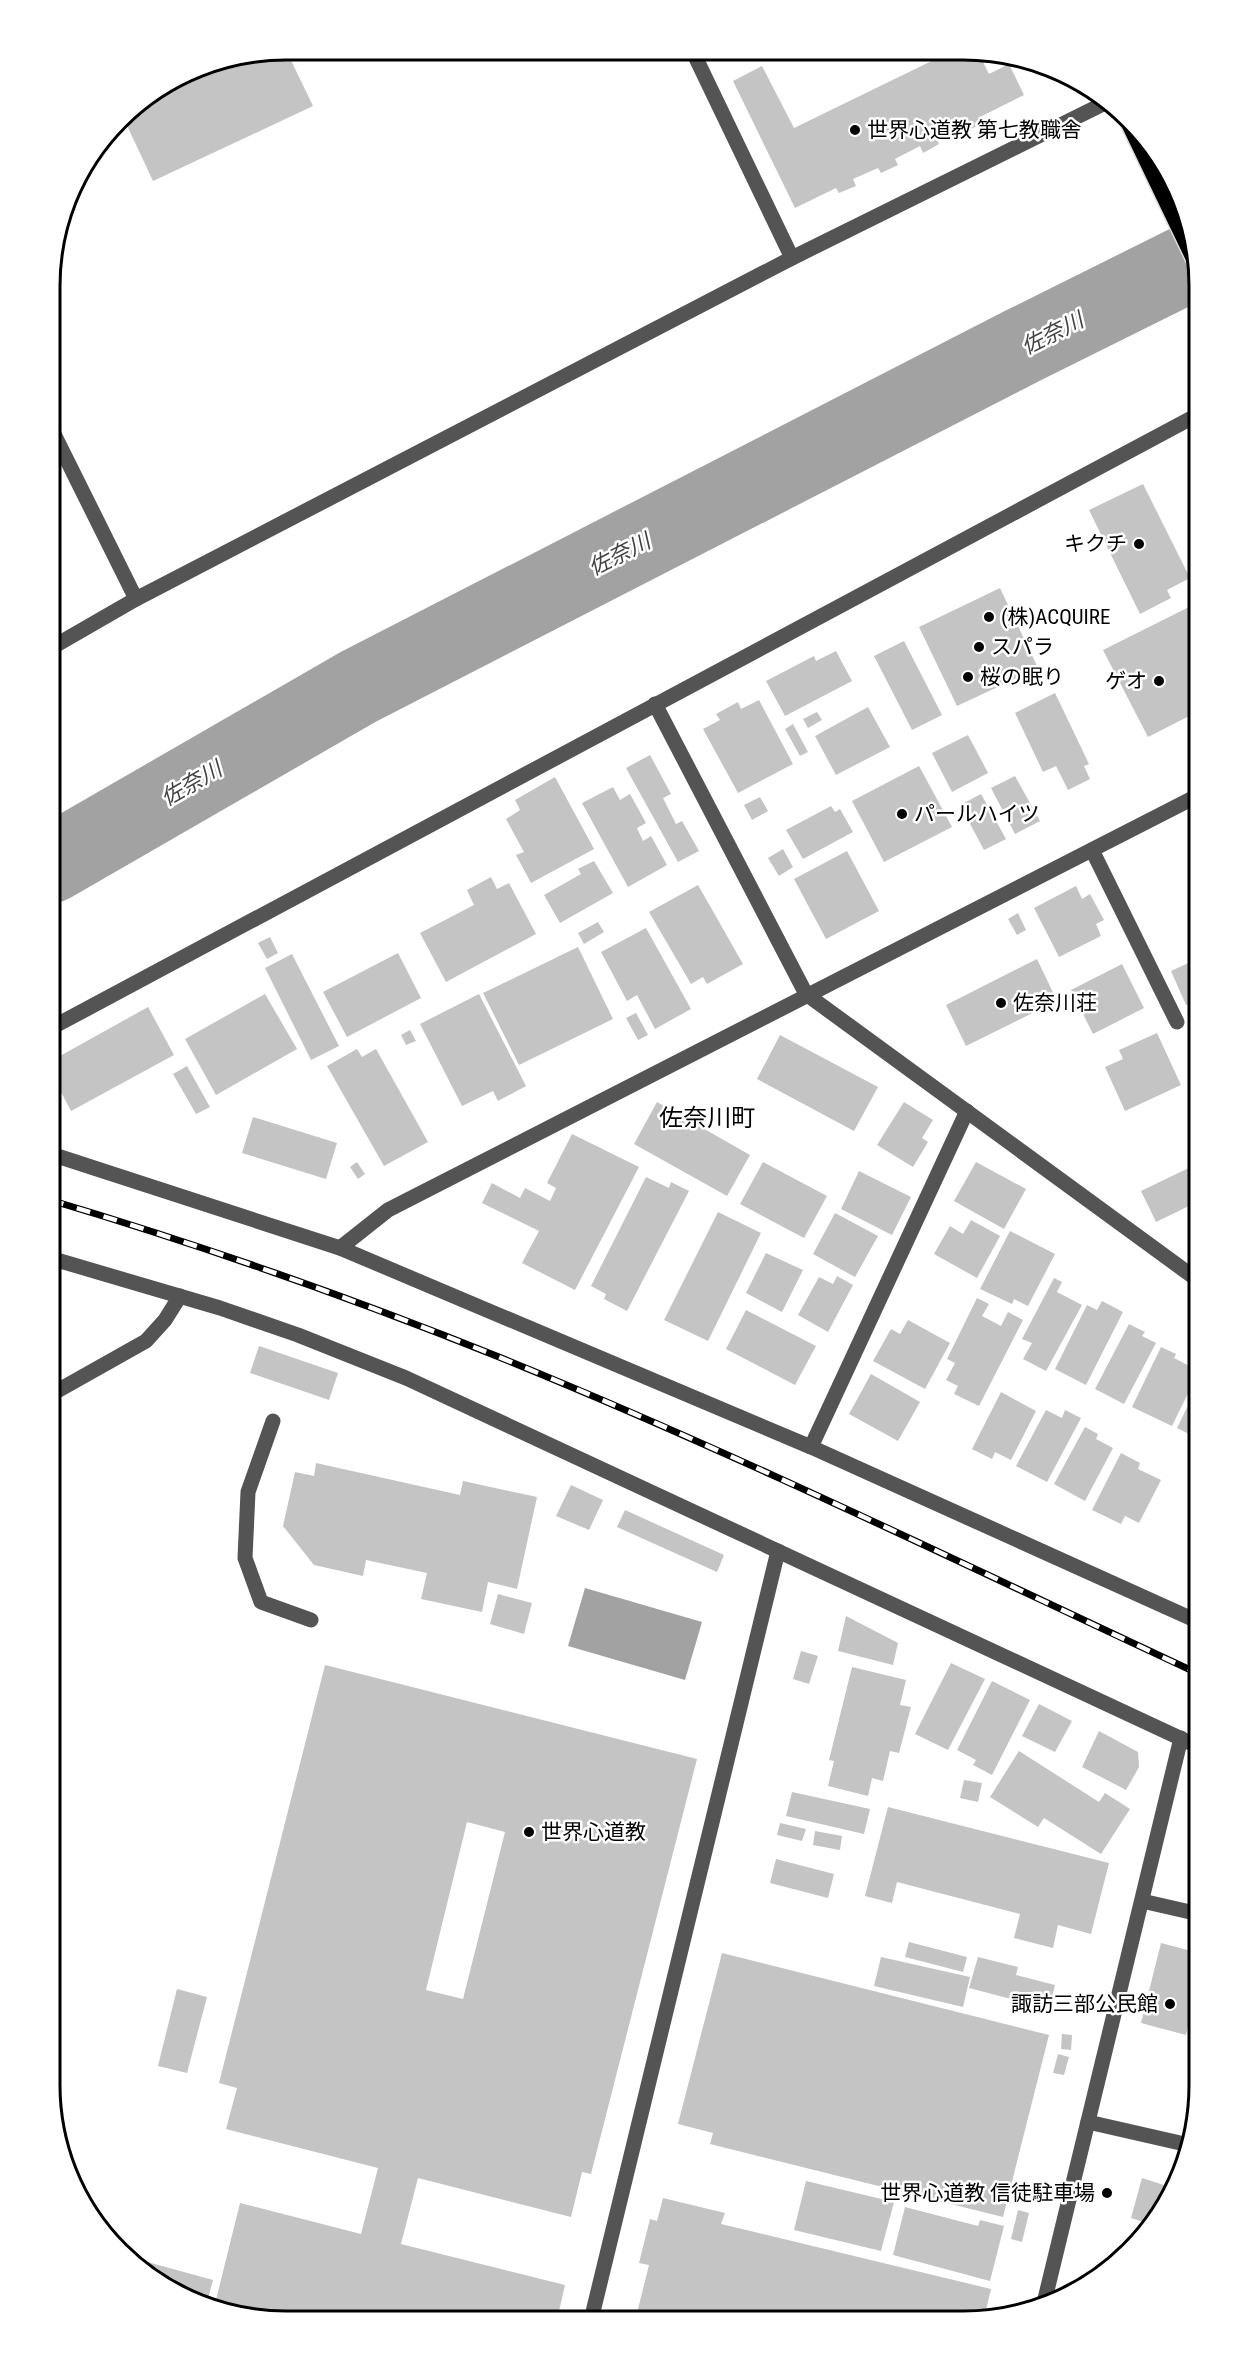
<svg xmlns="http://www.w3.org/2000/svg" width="1249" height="2371" font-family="'Roboto Condensed','Noto Sans JP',sans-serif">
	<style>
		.water { fill: #a2a2a2 }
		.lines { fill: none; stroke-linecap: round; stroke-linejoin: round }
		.river { stroke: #a2a2a2; stroke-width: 78 }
		.building { fill: #c4c4c4; fill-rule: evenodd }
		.major-casing { stroke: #dbdbdb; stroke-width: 18 }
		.minor { stroke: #545454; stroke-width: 15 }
		.major { stroke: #000; stroke-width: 15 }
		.rail-casing { stroke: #000; stroke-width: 7 }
		.rail { stroke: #fff; stroke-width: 4.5; stroke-dasharray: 14; stroke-linecap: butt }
		.poi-dot { fill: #000; stroke: #fff; stroke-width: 2 }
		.labels { text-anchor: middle; stroke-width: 5; stroke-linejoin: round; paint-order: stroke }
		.poi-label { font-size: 21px; fill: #000; stroke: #fff; text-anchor: start }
		.water-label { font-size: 22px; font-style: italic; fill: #434343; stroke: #fff }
		.quarter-label { font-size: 24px; fill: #000; stroke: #fff }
		.rim { fill: none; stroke: #000; stroke-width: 3 }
	</style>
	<rect width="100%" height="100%" fill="#fff"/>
	<!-- water -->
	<path class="water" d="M585,1588L702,1622L685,1680L568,1646Z"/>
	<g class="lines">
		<!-- river -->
		<path class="river" d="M51,864L358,687L1024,345L1195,260"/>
	</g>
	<!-- building -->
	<g class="building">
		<path d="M286,50L313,106L153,181L123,117L130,108L196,67Z"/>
		<path d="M946,54H979L989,74L1009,64L1024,95L978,118L981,124L965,132L962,125L936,138L939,144L923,153L920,146L895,159L898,165L881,173L878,168L853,179L856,186L839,193L836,188L795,208L733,81L762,66L794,128Z"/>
		<path d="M1143,484L1190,578L1167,590L1171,598L1140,614L1089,510Z"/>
		<path d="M1000,588L1038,668L957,706L919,627Z"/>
		<path d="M1199,602V711L1148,737L1103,650Z"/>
		<path d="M904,641L942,715L912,730L874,656Z"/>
		<path d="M836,651L852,681L785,716L766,681L814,656L816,661Z"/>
		<path d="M1055,693L1089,764L1084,766L1090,779L1068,790L1056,766L1043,772L1015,713Z"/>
		<path d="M759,700L793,764L738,793L703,729L720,720L716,714L738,702L741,709Z"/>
		<path d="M868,707L890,747L836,775L815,736Z"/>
		<path d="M817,712L822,720L808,728L803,719Z"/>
		<path d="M793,724L808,752L800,756L785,729Z"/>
		<path d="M968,735L988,773L952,792L932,753Z"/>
		<path d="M650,755L671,794L663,798L676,824L682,821L699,851L678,862L626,768Z"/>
		<path d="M919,766L952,827L884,862L852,801Z"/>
		<path d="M1015,776L1040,821L1015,834L991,788Z"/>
		<path d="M555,777L594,849L531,883L516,855L524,852L506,819L520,810L515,800Z"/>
		<path d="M613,787L620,800L630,794L646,823L637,828L643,841L651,836L667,865L628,887L582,803Z"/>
		<path d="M981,794L1006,839L984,850L960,805Z"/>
		<path d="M760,797L768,811L752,820L744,805Z"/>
		<path d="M831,806L835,812L840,809L853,832L803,859L786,830Z"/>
		<path d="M783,849L793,867L779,876L768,858Z"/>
		<path d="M847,851L879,911L826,939L794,879Z"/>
		<path d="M594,861L613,893L560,923L544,895L581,874L578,869Z"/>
		<path d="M491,877L497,889L509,883L536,934L446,982L420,933L474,905L467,890Z"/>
		<path d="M698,885L743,964L707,984L703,977L691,984L649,912Z"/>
		<path d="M1076,886L1082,899L1090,894L1104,920L1096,924L1101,936L1059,957L1034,908Z"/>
		<path d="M1018,913L1026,930L1017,935L1008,919Z"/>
		<path d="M598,922L604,932L584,944L578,933Z"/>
		<path d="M646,928L691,1009L655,1029L637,995L627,1001L601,952Z"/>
		<path d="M270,937L278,953L267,959L258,943Z"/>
		<path d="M578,947L613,1019L519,1065L483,993Z"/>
		<path d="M398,953L421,998L347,1037L323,992Z"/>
		<path d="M292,954L339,1046L311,1060L265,968Z"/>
		<path d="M1199,958V999L1186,1005L1171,971Z"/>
		<path d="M1037,959L1057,1001L966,1046L946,1005Z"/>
		<path d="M1122,964L1144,1008L1093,1034L1071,990Z"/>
		<path d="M265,994L297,1049L216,1095L185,1039Z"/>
		<path d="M479,994L526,1086L498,1101L493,1091L462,1106L420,1024Z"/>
		<path d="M148,1007L174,1055L71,1111L51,1073V1061Z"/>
		<path d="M636,1013L648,1035L638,1040L626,1018Z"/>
		<path d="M410,1030L416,1041L406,1045L401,1035Z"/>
		<path d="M1157,1033L1181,1085L1125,1111L1105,1067L1123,1059L1119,1050Z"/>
		<path d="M780,1035L878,1087L854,1131L757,1079Z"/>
		<path d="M357,1049L362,1057L376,1049L428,1142L384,1166L327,1066Z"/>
		<path d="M187,1066L210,1107L196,1114L173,1074Z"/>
		<path d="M657,1102L750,1155L727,1196L634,1144Z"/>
		<path d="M904,1102L933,1120L922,1138L928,1142L913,1167L877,1145Z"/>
		<path d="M253,1117L337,1143L326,1179L242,1153Z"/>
		<path d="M572,1134L639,1167L575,1290L522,1263L539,1231L482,1203L492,1183L520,1198L525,1188L550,1201L556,1188L547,1183Z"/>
		<path d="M357,1162L365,1174L358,1179L350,1167Z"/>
		<path d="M763,1162L827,1196L804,1238L740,1204Z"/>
		<path d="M976,1162L1026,1189L1004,1229L954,1201Z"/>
		<path d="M1199,1163V1201L1156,1222L1141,1191Z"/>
		<path d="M859,1171L911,1197L892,1235L841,1209Z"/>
		<path d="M646,1177L669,1188L671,1182L689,1191L627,1311L604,1299L606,1294L591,1286Z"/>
		<path d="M718,1212L761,1233L708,1341L664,1320Z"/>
		<path d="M835,1213L878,1236L855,1277L813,1254Z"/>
		<path d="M971,1220L1000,1236L977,1278L934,1254L950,1226L963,1234Z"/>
		<path d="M1010,1231L1055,1254L1028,1306L1014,1299L1012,1304L980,1289Z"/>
		<path d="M766,1253L803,1270L782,1312L746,1293Z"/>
		<path d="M837,1276L853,1285L828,1332L798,1315L819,1277L833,1284Z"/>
		<path d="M1054,1278L1062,1282L1057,1292L1082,1305L1046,1371L1023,1359L1032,1343L1022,1339Z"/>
		<path d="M977,1298L989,1304L982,1316L1001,1326L1008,1312L1023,1320L979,1406L954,1394L958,1386L946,1380L955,1363L947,1359Z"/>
		<path d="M1102,1301L1123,1312L1086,1385L1055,1369L1087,1305L1097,1310Z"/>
		<path d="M746,1310L816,1346L795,1385L726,1349Z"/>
		<path d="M908,1320L950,1343L925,1389L873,1361L891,1329L900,1334Z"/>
		<path d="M1129,1324L1145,1332L1142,1336L1156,1343L1124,1404L1095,1389Z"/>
		<path d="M259,1346L338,1373L329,1400L250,1373Z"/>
		<path d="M1161,1347L1176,1354L1174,1358L1199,1371L1172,1426L1132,1407Z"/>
		<path d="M871,1374L920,1402L898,1441L849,1414Z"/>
		<path d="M1199,1383V1439L1177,1428Z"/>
		<path d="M1001,1392L1036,1411L1011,1460L995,1452L992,1459L972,1449Z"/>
		<path d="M1046,1410L1062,1418L1065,1410L1081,1418L1047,1482L1016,1466Z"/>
		<path d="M1085,1427L1098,1434L1096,1439L1113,1448L1085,1501L1054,1484Z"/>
		<path d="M1121,1453L1140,1463L1138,1469L1161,1480L1139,1523L1125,1516L1121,1524L1092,1510Z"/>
		<path d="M316,1463L460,1495L463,1481L537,1497L517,1589L488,1582L482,1612L421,1599L427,1573L366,1560L363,1576L314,1565L283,1526L295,1472L314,1476Z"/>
		<path d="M571,1485L603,1500L589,1530L556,1516Z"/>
		<path d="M625,1510L724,1555L717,1572L617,1527Z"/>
		<path d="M498,1594L532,1603L524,1634L490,1624Z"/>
		<path d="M846,1616L898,1643L893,1665L838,1651Z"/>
		<path d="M801,1651L818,1656L809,1684L793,1679Z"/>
		<path d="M951,1663L985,1679L948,1750L915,1734Z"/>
		<path d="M325,1665L697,1759L591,2174L582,2172L571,2217L418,2178L401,2244L565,2285L557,2320L255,2319L214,2308L240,2203L361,2234L378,2168L226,2129L237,2088L219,2083ZM467,1822L505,1832L463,1999L426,1990Z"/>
		<path d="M852,1667L906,1680L900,1705L911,1707L899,1753L890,1751L883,1781L872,1778L868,1796L828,1786L834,1761L829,1760Z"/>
		<path d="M992,1681L1030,1700L992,1775L973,1765L976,1760L957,1750Z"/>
		<path d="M1039,1704L1072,1721L1055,1752L1022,1736Z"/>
		<path d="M1099,1731L1138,1752L1139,1767L1126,1790L1082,1767Z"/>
		<path d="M1019,1751L1099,1802L1105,1793L1130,1809L1101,1854L1044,1818L1038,1827L990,1797Z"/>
		<path d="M964,1780L982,1783L978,1802L960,1798Z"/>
		<path d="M792,1792L870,1809L864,1834L786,1816Z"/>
		<path d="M888,1807L1109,1863L1091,1934L1058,1925L1053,1948L1014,1938L1020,1914L897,1882L892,1903L865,1896Z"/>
		<path d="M780,1823L806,1829L802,1841L777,1835Z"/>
		<path d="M815,1831L842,1836L840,1850L813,1845Z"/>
		<path d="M776,1859L834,1874L828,1898L770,1883Z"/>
		<path d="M909,1942L967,1957L963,1972L905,1957Z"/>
		<path d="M1161,1943L1199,1953V1986L1186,2035L1141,2023Z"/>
		<path d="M722,1953L1049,2035L1003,2217L710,2144L713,2133L678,2124Z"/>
		<path d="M881,1957L970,1977L963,2007L874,1986Z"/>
		<path d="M978,1957L1018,1967L1016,1975L1055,1985L1049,2009L969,1988Z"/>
		<path d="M177,1989L207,1997L187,2073L158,2066Z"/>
		<path d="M1062,2034L1072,2035L1071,2050L1061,2049Z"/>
		<path d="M1058,2054L1069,2057L1064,2075L1053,2073Z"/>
		<path d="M1171,2175L1180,2177L1153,2225L1131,2218L1142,2178L1167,2186Z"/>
		<path d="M806,2181L894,2202L881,2251L794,2230Z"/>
		<path d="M663,2198L725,2213L721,2224L991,2289L984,2318L963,2322L635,2321L649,2265L639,2263L650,2219L657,2221Z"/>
		<path d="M905,2207L978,2226L980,2220L1004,2226L990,2281L893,2255Z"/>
		<path d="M1018,2210L1029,2213L1022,2242L1011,2239Z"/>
		<path d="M144,2261L213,2280L206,2306L195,2303L141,2270Z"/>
	</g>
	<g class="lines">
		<!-- major casing -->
		<g class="major-casing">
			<path id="major" d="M1123,112L1196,264"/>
		</g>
		<!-- minor -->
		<g class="minor">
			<path d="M693,52L792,258"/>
			<path d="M51,428L136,599"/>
			<path d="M51,648L136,599L792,258L1109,101"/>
			<path d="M655,704L806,994L1199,1281"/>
			<path d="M1092,850L1177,1022"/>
			<path d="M51,1028L1199,414"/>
			<path d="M51,1154L340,1248L811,1447L1199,1622"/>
			<path d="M340,1248L388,1210L1199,795"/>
			<path d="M50,1258L220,1308L298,1335L406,1378L1199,1747"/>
			<path d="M50,1395L146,1341L165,1320L180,1296"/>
			<path d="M273,1421L248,1492L245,1558L261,1602L311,1620"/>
			<path d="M811,1447L967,1111"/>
			<path d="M1142,1901L1199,1914"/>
			<path d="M1088,2122L1189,2145"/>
			<path d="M1043,2307L1181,1738"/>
			<path d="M591,2320L778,1551"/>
		</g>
		<!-- major -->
		<use href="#major" class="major"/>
		<!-- rail casing -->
		<g class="rail-casing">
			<path id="rail" d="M50,1200C201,1245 352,1298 499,1357C736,1453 967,1566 1199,1674"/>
		</g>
		<!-- rail -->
		<use href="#rail" class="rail"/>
	</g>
	<!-- markers -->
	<g class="poi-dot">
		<circle cx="855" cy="130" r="6"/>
		<circle cx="1139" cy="544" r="6"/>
		<circle cx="989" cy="617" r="6"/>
		<circle cx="979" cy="647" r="6"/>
		<circle cx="968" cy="677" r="6"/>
		<circle cx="1159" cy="681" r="6"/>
		<circle cx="902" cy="814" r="6"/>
		<circle cx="1001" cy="1003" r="6"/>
		<circle cx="529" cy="1832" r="6"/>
		<circle cx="1170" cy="2004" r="6"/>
		<circle cx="1107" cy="2193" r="6"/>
	</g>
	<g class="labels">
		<!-- poi labels -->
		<g class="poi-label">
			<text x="867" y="137">世界心道教 第七教職舎</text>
			<text x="1127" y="551" text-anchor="end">キクチ</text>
			<text x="1001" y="624">(株)ACQUIRE</text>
			<text x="991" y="654">スパラ</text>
			<text x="980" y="684">桜の眠り</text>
			<text x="1147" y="688" text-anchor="end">ゲオ</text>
			<text x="914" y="821">パールハイツ</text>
			<text x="1013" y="1010">佐奈川荘</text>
			<text x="541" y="1839">世界心道教</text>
			<text x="1158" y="2011" text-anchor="end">諏訪三部公民館</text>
			<text x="1095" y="2200" text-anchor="end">世界心道教 信徒駐車場</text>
		</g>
		<!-- water labels -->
		<g class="water-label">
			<text transform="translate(1052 333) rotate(-27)" y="8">佐奈川</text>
			<text transform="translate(619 554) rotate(-27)" y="8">佐奈川</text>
			<text transform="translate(191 783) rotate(-30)" y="8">佐奈川</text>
		</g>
		<!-- quarter labels -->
		<g class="quarter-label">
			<text x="707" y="1126">佐奈川町</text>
		</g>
	</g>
	<!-- crop -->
	<path d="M0 0H1249V2371H0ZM286 60H963A226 226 0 0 1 1189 286V2085A226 226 0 0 1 963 2311H286A226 226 0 0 1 60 2085V286A226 226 0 0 1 286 60Z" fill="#fff" fill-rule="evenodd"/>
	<path class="rim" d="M286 60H963A226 226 0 0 1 1189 286V2085A226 226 0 0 1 963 2311H286A226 226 0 0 1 60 2085V286A226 226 0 0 1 286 60Z"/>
</svg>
